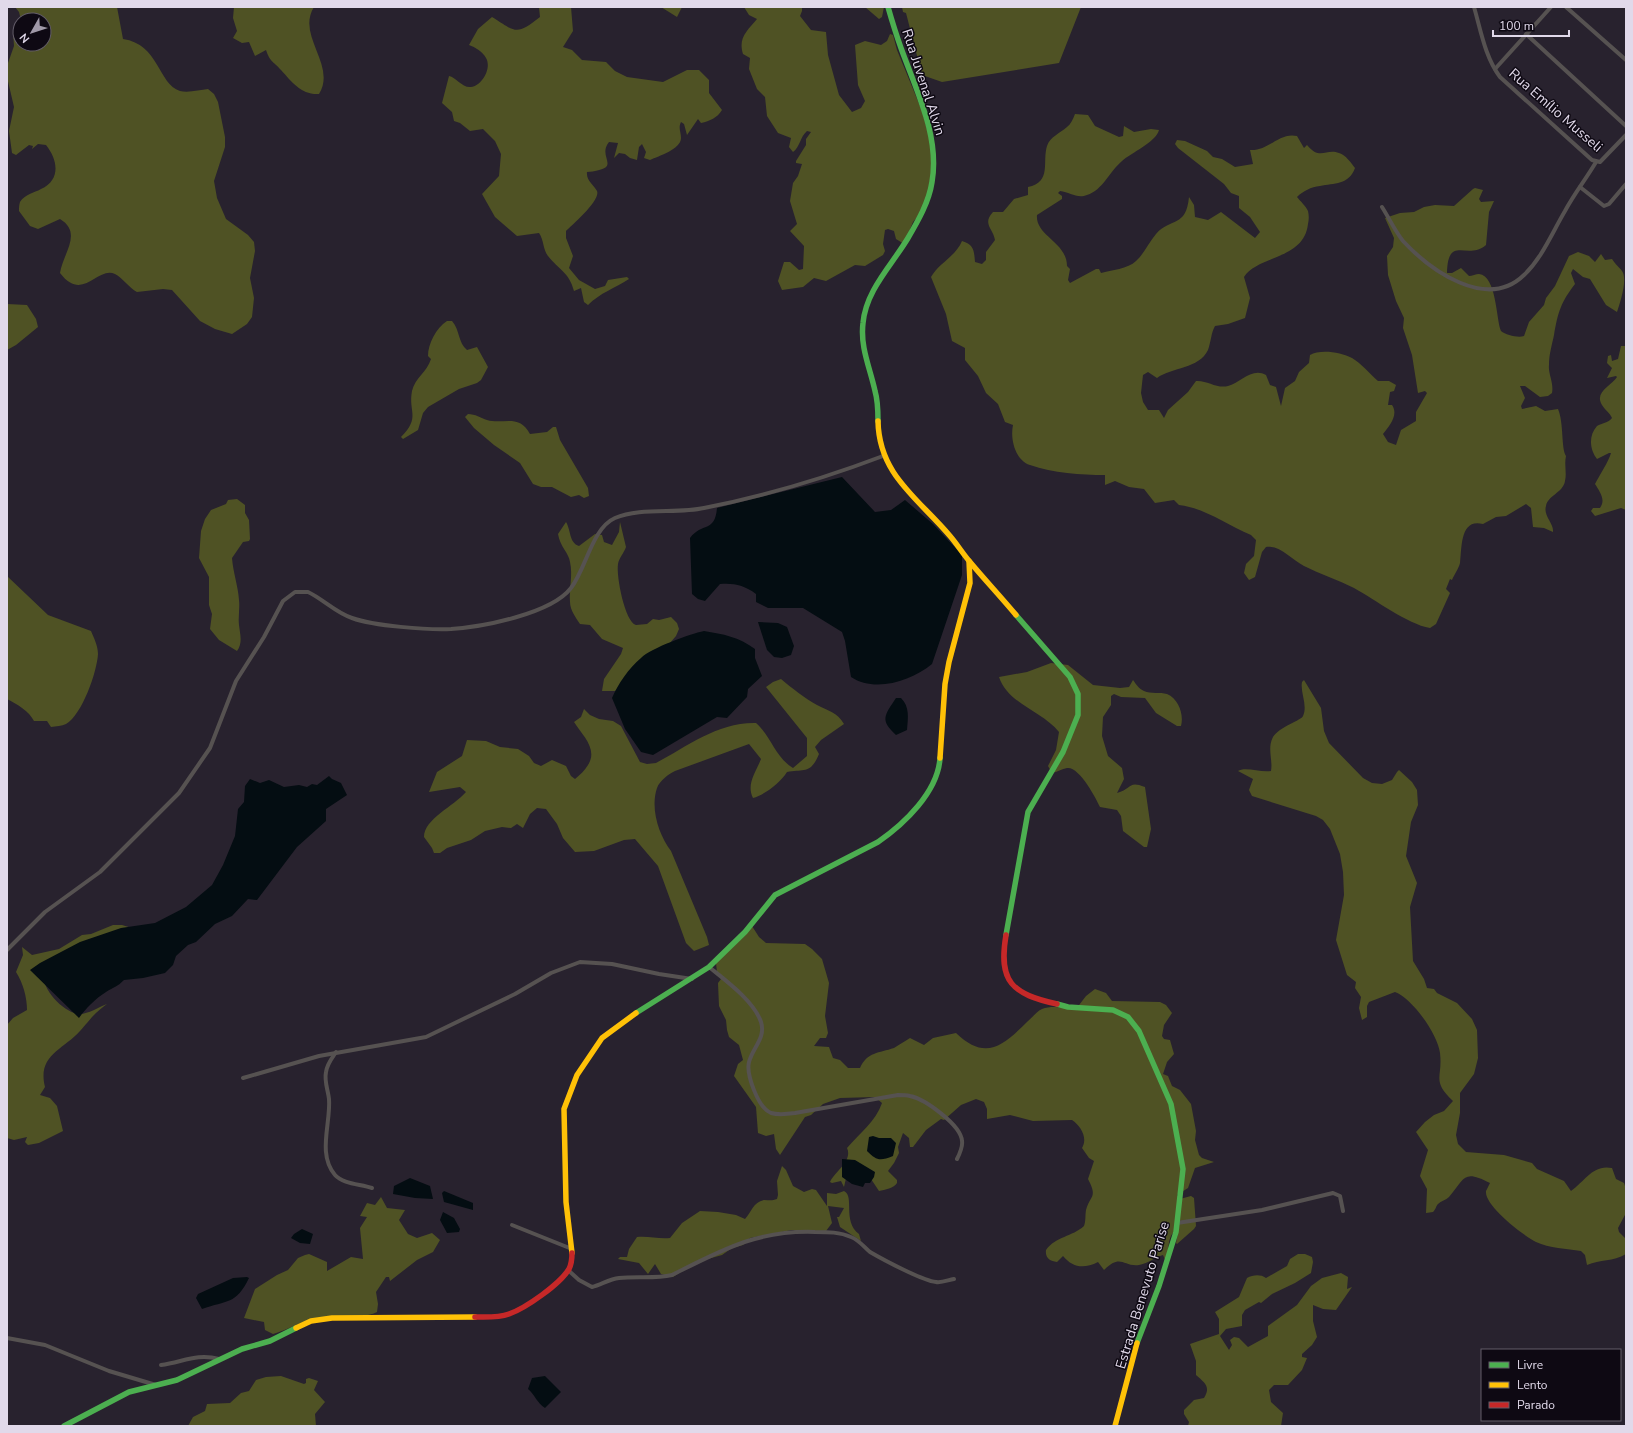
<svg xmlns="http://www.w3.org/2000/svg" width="1633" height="1433" font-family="'Nunito Sans',sans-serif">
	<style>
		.forest { fill: #4f5224 }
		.water { fill: #040d12 }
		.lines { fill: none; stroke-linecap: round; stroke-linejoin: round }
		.street { stroke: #565251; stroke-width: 4 }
		.fast { stroke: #4caf50; stroke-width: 5.5 }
		.slow { stroke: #ffc107; stroke-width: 5.5 }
		.jam { stroke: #c62828; stroke-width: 5.5 }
		.labels { text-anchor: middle; stroke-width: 3; stroke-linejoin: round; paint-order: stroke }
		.street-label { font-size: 14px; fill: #e1d9ea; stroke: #0e0913 }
	</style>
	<rect width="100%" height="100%" fill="#28222e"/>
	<!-- forest -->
	<g class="forest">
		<path d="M15,7H117L123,39C159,44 158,84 180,91C188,93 200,90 208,89L214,94L218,102L225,137V147L214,181L217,198L226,219L248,235L254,242L255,251L250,278L254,298L252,317L247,324L232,334L215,329L200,321L172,290L163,289L137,292C129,288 123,278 115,274C97,266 83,303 60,273C63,253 83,233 60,219L38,229L30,226L19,211C19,208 19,205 20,202C25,194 34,193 41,189C61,180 58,160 46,145L38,144L32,149L33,146L29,145L16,155L12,153L9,131L14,107L7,77L8,63L14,46L13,32L20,23V44H44V20H21L19,12Z"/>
		<path d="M234,7H314C296,36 337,65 319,94C301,95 292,82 281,70C273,61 270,62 266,50L255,56L249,42L242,43L233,38L237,31L233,18Z"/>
		<path d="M539,7H571L573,31L563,47L572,50L582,60L606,62L615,71L627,77L663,82L687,70H699L709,80V93L722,110C717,118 710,121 701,123L698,119L687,135L684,124L681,122C678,128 681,132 681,138C681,149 659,156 650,160L644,158L646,152L642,144L639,147L637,160L630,158L625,154L619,153L614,158L618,143L609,142C596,158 625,168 587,172C586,181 594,185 597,191C601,200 572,225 566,231V238L573,256L569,268L579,280L595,289L605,286L608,280L627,277L629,279C615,288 600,293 588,305L584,302L581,288L574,291C569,272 559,270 548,256C543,250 544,240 539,233L517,236L495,217L482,194L499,176L501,154L495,141L483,129L470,131L460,123L454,121L452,112L442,103L449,76C456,77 462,88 471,87C482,86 492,68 486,58C483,52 475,47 469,45L478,29L492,17C516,32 516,36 540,17Z"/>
		<path d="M661,7H682L677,17Z"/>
		<path d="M744,7H802V11L800,16L811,30L826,32L828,55L839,95L852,112L861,108L865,101L858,85L855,45L865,41L881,45L887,41L890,34L893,35L897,50L922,111L936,161L924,209L913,222L904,244L896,239L894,231L888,229L885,230L883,244L885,251L883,255L865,266L855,265L826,281L814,278L803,287L782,290L778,281L784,262H790L799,270L803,269L804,246L790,231L797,224L790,201L793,183L798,176L802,164L796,163V161L806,145V139L811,132L807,131C800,137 800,147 793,152L789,147L791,138L778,133L767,116L765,97L757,89L749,69L750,58L743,54C738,38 747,31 757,19L749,15Z"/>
		<path d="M865,7H884L882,17L879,19Z"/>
		<path d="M902,7H1081L1059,63L942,82L922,75L906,13L903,12Z"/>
		<path d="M1075,114L1088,115L1095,126L1119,137L1123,136L1124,126L1134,132L1151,129L1159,130C1156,142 1131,153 1122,161C1109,172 1103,190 1087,195C1077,199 1070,192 1060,191L1058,193L1062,196V199L1037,215C1035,236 1067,242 1067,266L1070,269L1068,280L1070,283L1096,269H1099L1101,273C1111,270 1128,269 1136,261C1144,254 1149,242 1156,234C1171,217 1186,228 1189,197L1194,205L1195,217L1208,220L1221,212L1255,238L1260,232L1250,217L1239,208V196L1231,193L1224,184L1178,148L1175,144L1177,140L1185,141L1207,151L1213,157L1222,159L1235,167L1253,164L1250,150C1269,151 1279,132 1297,136L1304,148L1307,145C1320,161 1326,148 1339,153C1346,155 1351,163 1355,168C1349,185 1334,183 1320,186C1311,187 1303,191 1297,197C1300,201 1306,206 1308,211C1309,215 1309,220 1308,224C1304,260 1258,255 1244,277L1250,298L1245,318L1228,324L1215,326C1211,333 1211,342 1208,350C1199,369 1172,367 1157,378L1148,372L1143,375L1141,393L1143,402L1148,410H1159L1164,418L1168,410L1188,392L1196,381C1207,380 1217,389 1228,386C1240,383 1252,367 1266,375L1270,385L1276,387L1281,406L1285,388L1295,381L1299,372L1309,363L1310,355C1320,349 1341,352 1352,358C1361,363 1370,374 1378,381H1389L1396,385L1394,391L1390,392L1388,405H1392C1399,415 1389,426 1383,434L1388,442L1396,445L1401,430L1416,421V412L1427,393L1425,391L1418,393L1412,355L1403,328L1404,318L1396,301L1388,275L1387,256L1393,247L1394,238L1385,218L1400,213L1414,212L1424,207L1435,205L1454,206L1473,189L1475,188L1483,190L1479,199L1481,202L1494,201L1489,212L1486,245C1467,261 1448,234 1447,273H1452L1461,268L1469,276C1472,276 1476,274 1479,274C1497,276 1496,320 1501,331C1506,335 1518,338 1524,336L1529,322L1544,305L1546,298L1555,286L1569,256L1578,252L1589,256L1595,262L1601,254L1605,260L1612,259C1615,264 1620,268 1622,271C1628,279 1620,303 1617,312L1606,305L1590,279L1583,277L1573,269L1571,273L1575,284C1561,302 1558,312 1554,335C1552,345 1549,354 1549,365C1548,374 1554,383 1552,393L1548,396L1540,397L1525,386H1520L1525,398L1521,406L1522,409L1536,406L1545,411L1558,409C1564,423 1561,448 1566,456C1564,465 1567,473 1565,481C1563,493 1548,495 1546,506C1543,516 1554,523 1553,532L1544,528L1533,527L1531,508L1526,504L1506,516L1496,517L1483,524C1460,518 1462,547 1460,563C1459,568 1454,575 1452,580L1450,579L1446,589L1450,593L1436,624L1430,628C1407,624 1376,600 1354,588C1338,580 1320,574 1304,566C1292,560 1280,545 1266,547L1262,552L1255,577L1249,580L1244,573L1246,564L1254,556L1256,540L1251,535C1227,525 1205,508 1179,505L1174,500L1155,503L1144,489L1129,487L1115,481L1105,485V475C1081,475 1053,473 1030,465C1015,460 1010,439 1013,425L1005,422L998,404L986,393L978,376L965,360V348L952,341L946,314L931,277C939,263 956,256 962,241C974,245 974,250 975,262L982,264L986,260V252L995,240C993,228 982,224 993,212H1003L1014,199L1028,195V187C1052,182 1042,162 1047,146C1050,137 1060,133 1067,127C1071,124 1073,119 1075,114Z"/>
		<path d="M7,304L27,305L36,319L38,327L16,345L7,350Z"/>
		<path d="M447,321H452C460,330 458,343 467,350L477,347L488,367L481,380L477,383L459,389L428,407L423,413L418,430L403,439L401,437C421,417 408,412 412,391C415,378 427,372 431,359L428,356C428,344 436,328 447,321Z"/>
		<path d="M1621,346H1626V510L1621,508L1595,516L1591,511L1593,508H1600C1606,500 1600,492 1595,484C1599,476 1609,461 1611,453H1609L1597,459C1590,450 1588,436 1597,426C1602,423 1608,423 1612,418C1610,413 1605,410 1602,405C1594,392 1611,386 1617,377L1616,376L1607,378L1612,368L1607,363L1608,356L1611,355L1612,361L1618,359Z"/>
		<path d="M468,414C475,414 481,418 487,420C503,425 519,413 530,434L547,432L553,427H556L560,440L588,488L589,496L584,498L579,495L571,497L552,487H541L533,484L520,463L494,445L474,428L465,417Z"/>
		<path d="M237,499L245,505V513L249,520L250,539L249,541L243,542L232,558C233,572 238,586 239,600C240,608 238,617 239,625C240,634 243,643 237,651L219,640L210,629L212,614L209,605V577L199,558L201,531L205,519L211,510L226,504L228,500Z"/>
		<path d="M566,522C571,530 569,543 579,546L595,534L602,535L604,542L612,545L619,532L620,522L626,547C624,553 619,558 618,564C616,576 625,622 636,625L647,624L653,619L659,620L671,617L677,623L679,629L676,636L669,644L615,691H602L604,679L621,654L623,648L602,639L590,625L580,624C576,618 570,610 570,602C569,589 573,575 570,562C569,553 560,547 558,534Z"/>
		<path d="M7,576L48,615L91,631C94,638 98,646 98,654C97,672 82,715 66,724C62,726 56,726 51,727L47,721H34C29,711 17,704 7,699Z"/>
		<path d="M1051,663L1068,665L1093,685L1120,688L1129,687L1133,680C1136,684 1139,689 1144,691C1151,694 1160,692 1167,694C1179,699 1184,715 1181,726H1177L1156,713L1145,698L1121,697L1114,694L1111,696V705L1103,717L1102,736L1108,756L1122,768L1124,779L1117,793C1132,789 1128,780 1145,787L1151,829L1147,847H1144L1123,831L1121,816L1117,810L1100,807C1096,798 1079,766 1067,768C1062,769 1057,772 1052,773L1048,766L1056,750L1059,732C1042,711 1008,704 999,677L1027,672Z"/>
		<path d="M781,679C792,688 804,698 817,705C828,711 837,712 844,724L821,740L815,747L819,754C811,774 804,769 787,772C780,783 766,794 753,798C746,784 756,772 761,759L749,744L675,771C669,774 660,780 657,788C650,809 659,835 671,851L707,937L709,945L694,951L686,943L658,866L635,839L624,840L594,851L575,852L563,838L557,824L546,809L537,808L530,814L523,828L517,824L511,828L502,827L485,831L471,840L447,848L440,853H434L432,848L424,837C424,819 454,806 466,792L460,787L429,792L437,772L462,756L467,740L486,741L500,747L518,749L529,756L534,763L541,766L552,760L566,766L571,776L575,779C580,775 585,770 588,765C598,749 583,736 574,722L581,717L584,709L590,715L599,719L613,721L621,726L640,762L647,764L656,763C688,746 718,722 756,723C771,736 775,757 793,768L807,756V738L766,687L773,682Z"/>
		<path d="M1304,680L1321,708L1324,731L1329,743L1363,778L1372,783L1382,784L1392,780L1397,772L1399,770L1412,782L1417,790L1418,805L1411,822L1406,856L1417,883L1410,907L1413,961L1424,979L1427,988L1434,989L1437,993L1457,1003L1472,1019L1477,1030L1478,1058L1474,1074L1460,1093V1113L1456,1135L1458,1144L1466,1152L1504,1155L1532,1163L1537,1169L1564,1181L1571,1191C1585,1181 1593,1164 1612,1168L1616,1179L1624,1183L1626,1189V1213L1618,1228L1619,1232L1626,1239V1254C1613,1262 1600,1259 1587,1265L1585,1255L1581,1251C1567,1249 1549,1248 1536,1242C1524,1236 1484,1206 1486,1191C1487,1189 1489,1185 1490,1183C1463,1169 1465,1178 1449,1197C1446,1200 1441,1201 1438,1204C1436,1206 1436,1209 1433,1212L1426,1213L1427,1189L1420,1176L1428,1150L1416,1132L1425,1122L1434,1115L1444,1111L1453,1101C1431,1080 1443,1078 1440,1053C1438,1035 1413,999 1395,992L1369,1002L1367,1006V1017L1362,1020L1359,1008L1361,997L1355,988L1356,982L1347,975L1336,940L1344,895L1343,872L1340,854L1330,829L1323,820L1316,816L1252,796L1249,790L1253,779L1238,771C1245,766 1261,773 1271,771C1273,760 1267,748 1273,737C1279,727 1302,720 1303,716C1308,705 1300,693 1302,682Z"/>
		<path d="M113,925H122L145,932L44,978C44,992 66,1014 80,1014C88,1014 99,1007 107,1004C93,1014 91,1019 80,1031C63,1050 37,1055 45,1087L40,1095L50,1098L57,1106L63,1131L39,1143L28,1145L25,1142L27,1137L14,1140L7,1138V1025L13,1018L27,1010C27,997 23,983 16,972L23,955L22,947L32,955L59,949L82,935L91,934Z"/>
		<path d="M752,926L759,937L766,943L805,944L812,949L822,959L829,983L825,1016L828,1033L826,1038H820L814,1046L829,1047L833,1058L840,1060L848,1068H860C867,1052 879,1053 894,1048C899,1045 905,1041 910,1038L924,1045L933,1038L956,1033C986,1062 1004,1045 1028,1021C1033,1017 1037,1011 1042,1009C1052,1005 1065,1008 1076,1009L1086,996L1095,989L1106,993L1112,1001L1160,1002L1166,1005L1172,1013L1164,1025L1162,1036L1164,1039L1170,1040L1174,1054L1167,1062L1163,1074L1168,1076L1172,1086L1180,1090L1191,1104L1196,1131L1195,1140L1199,1155L1202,1158L1214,1162L1195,1168L1188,1188L1177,1195L1180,1199L1191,1196L1194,1198L1196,1226L1194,1229L1177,1244L1176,1243L1178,1233L1176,1231C1166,1236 1170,1252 1166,1262L1163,1255C1155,1257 1147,1264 1139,1265C1123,1267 1121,1253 1104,1270L1098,1262C1084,1269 1073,1268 1063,1256L1057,1262C1050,1261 1045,1258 1046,1250C1056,1236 1072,1237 1084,1226C1086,1221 1085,1216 1086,1210C1090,1195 1098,1198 1088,1179L1094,1161L1089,1158L1082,1148C1088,1138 1081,1126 1072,1120L1033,1121L1010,1115L987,1119V1109L984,1102L976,1099L961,1105L944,1120L941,1119L926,1130L913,1147H910L909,1138L903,1133L898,1147L899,1153L894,1163L888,1171L897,1180V1183C894,1188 885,1190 879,1191L871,1179L847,1174L844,1187L841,1181L832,1183L830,1182C834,1172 853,1161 847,1148C859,1134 876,1121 882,1103L875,1097L840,1098L823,1104L811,1115L805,1117L780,1155L776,1149L774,1134L766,1136L758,1133L756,1107L734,1076L738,1064L743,1060L739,1045L729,1037L727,1030L726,1020L719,1006L718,983L721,979L717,972L716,963Z"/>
		<path d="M782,1166L786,1170L793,1186L804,1192L812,1189L816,1190L827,1206V1193L836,1194L844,1191C855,1196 842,1221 859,1234L861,1241L840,1227L837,1217H839L844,1208L828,1206L832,1223L826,1231L813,1233L792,1230L750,1238L743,1245L732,1248L722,1255L697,1262L673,1277L661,1274L655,1264L648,1274L639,1263L618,1259L620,1257H627L629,1249L637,1237C649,1236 658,1239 670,1238L682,1223L700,1211L718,1212L736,1215L745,1219C751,1213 753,1202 764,1200C769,1200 772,1201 777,1199L778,1195L777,1181Z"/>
		<path d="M381,1197L387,1208L405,1210L399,1220L408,1234L417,1238L432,1233L440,1240L433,1252L417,1260L390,1281L389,1277H386L376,1292L378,1304L377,1312C358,1321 336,1314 317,1318C301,1321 288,1330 273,1334L265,1330L264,1322L244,1318L255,1289L277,1275L288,1270L298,1258L305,1255L309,1254L327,1262V1271L351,1257L363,1259L360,1228L367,1217L360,1216L367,1203L375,1205Z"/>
		<path d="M1298,1254H1305L1312,1257L1313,1262L1311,1273L1295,1283L1272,1294L1261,1303L1259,1302L1245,1310L1242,1315V1326L1226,1329L1220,1336L1229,1350L1232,1345L1230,1340L1234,1337L1239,1338L1248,1347L1268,1336V1326L1297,1305L1311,1286L1322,1278L1341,1273L1348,1277L1347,1289L1352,1287L1336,1310L1323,1309L1313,1305V1321L1317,1337L1312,1345L1302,1354V1357L1307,1358L1302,1370L1288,1385H1274L1269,1390L1271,1402L1283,1413L1281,1426H1188L1189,1422L1184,1414V1410L1194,1400L1204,1398C1211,1387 1205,1383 1196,1375V1361L1190,1344L1219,1334V1319L1215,1312L1239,1297L1247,1278C1253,1275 1260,1274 1266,1278L1287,1266L1290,1259Z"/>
		<path d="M281,1376L304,1384L306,1383V1379L309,1378L318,1381L314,1390L325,1402L315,1414L316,1426H188L193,1417L205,1411L207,1404L230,1403L241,1393L249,1391L256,1380L266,1377Z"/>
	</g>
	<!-- water -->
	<g class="water">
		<path d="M842,477L875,512L891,510L905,500L933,524L962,555V575L932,664C911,681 875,693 851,677L845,641L842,632L803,608H768L756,602V594C744,585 734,583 720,584L705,601L698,599L692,594L690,538C702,522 715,533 717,508Z"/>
		<path d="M758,622L778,623L787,627L794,646L791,655L782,658L774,657L767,650Z"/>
		<path d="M704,631C723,634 739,637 755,649V658L762,676L748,689L747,697L727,718L717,717L653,755L641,752L625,729L612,698C618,684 629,668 641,658C651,648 690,634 704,631Z"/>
		<path d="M896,698H901C910,707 908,718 907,730L896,735C880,720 884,716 896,698Z"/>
		<path d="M329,776L332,779L341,783L347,795L326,809V821L297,847L257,900L248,899L232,916L215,924L196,942L188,945L176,956L173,965L165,973L143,978L124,980C117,987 114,987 106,992C95,999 86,1008 79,1018L30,970L40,963L80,942L121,928L155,923L186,907L212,885L223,865L235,836L238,809L244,802L245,786L250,779L260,783L269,780L284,787L299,785L307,787L312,784L317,785Z"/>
		<path d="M873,1136L879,1138H891L896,1143L893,1156C880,1161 877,1161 867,1151L869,1137Z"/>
		<path d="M842,1159L855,1160L875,1172L874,1177L870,1183H865L863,1187L852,1184L842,1177Z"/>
		<path d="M410,1178L430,1186L433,1199L415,1198L393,1194L394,1186Z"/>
		<path d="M444,1191L473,1203V1210L444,1202L442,1193Z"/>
		<path d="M443,1212L454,1218L460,1229L459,1232L447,1233L440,1220Z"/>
		<path d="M302,1229L313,1234L310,1244L300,1243L291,1238L294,1234Z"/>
		<path d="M247,1277L249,1278C236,1305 227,1300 202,1309L196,1298L198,1294L233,1278Z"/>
		<path d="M545,1376L561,1392L545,1408C537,1403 535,1395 528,1389L532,1378Z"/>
	</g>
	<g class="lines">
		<!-- street -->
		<g class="street">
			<path d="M1474,7C1481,31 1485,57 1500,77L1592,160L1600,162L1626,135"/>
			<path d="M1566,7L1626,60"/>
			<path d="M1526,34L1626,126"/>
			<path d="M1495,69L1551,7"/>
			<path d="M1580,187L1604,206L1609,204L1626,184"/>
			<path d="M1382,207C1389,218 1395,231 1403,241C1431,271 1487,311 1524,275C1542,258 1552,233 1565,211C1574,194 1586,179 1596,162"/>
			<path d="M7,950L45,912L100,872L179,793L210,748L236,681L264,637L283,601L295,592H308C323,599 336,613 352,618C374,626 427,630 451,629C482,627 551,614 571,588C586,569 592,528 615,518C640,507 677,514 704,508C765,496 825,478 883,456"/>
			<path d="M709,967C725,980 754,1001 761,1022C766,1038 753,1047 749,1062C746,1074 758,1108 771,1113C778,1115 788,1114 795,1113L898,1095C902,1095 906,1095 910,1096C925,1099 961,1125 962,1141C963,1147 960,1153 957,1159"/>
			<path d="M336,1052C332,1058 327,1064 326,1072C324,1081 328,1090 329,1099C331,1123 317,1154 335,1175C343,1184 360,1184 372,1188"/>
			<path d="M243,1078L319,1056L426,1037L515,994L551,973L580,962L612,964L659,974L692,979"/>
			<path d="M1177,1223L1262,1210L1333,1193L1340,1196L1343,1211"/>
			<path d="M512,1225L572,1249"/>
			<path d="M568,1270L579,1280L592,1287C601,1285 609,1279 619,1278C637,1276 655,1279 672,1275C722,1250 757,1230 815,1232C828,1232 840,1232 851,1237C859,1240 864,1247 870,1252C882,1259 923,1281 936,1282C942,1283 948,1280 954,1279"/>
			<path d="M7,1338L45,1345L109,1371L156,1385"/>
			<path d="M161,1365C183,1362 197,1353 219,1359"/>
		</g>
		<!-- fast -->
		<g class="fast">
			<path d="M878,421C878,411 878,401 875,391C870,368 860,347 863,323C866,290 892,265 908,238C918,221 929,202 932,182C940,136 916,90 901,48C896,34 892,21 888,7"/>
			<path d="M1006,935L1028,812L1063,752L1078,715V694L1070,677L1016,615"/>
			<path d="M1057,1004L1068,1007L1113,1010L1128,1017L1139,1031L1171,1104L1183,1169L1176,1232L1159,1286L1137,1343"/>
			<path d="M636,1013L709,967L745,932L775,895L878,842C904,824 938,792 940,758"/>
			<path d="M64,1426L129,1392L177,1380L242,1349L270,1341L296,1328"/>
		</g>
		<!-- slow -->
		<g class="slow">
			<path d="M878,421C879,475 918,498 950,536C957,544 963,554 970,562C985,580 1001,597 1016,615"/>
			<path d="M940,758L945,684L949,662L970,583L969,561"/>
			<path d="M572,1253L566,1202L564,1109L577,1075L602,1038L636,1013"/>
			<path d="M296,1328L311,1321L332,1318L475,1317"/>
			<path d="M1115,1426L1137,1343"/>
		</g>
		<!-- jam -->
		<g class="jam">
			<path d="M1006,935C998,982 1012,994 1057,1004"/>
			<path d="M475,1317C486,1317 498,1318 509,1314C526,1308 560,1284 569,1269C571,1265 572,1258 572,1253"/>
		</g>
	</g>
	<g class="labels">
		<!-- street labels -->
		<g class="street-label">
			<text transform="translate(924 82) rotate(72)" y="5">Rua Juvenal Alvin</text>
			<text transform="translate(1556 110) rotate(41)" y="5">Rua Emílio Musseli</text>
			<text transform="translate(1142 1295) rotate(-73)" y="5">Estrada Benevuto Parise</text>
		</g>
	</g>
	<!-- border -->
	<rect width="1633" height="1433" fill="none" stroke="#e1d9ea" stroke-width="16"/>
	<!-- legend -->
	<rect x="1481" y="1349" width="140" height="72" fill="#0e0913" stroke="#625c69"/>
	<rect x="1489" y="1362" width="20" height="6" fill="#4caf50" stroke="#625c69"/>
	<text x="1517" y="1369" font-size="12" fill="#e1d9ea">Livre</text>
	<rect x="1489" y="1382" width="20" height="6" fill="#ffc107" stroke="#625c69"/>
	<text x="1517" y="1389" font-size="12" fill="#e1d9ea">Lento</text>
	<rect x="1489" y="1402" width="20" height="6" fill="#c62828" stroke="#625c69"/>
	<text x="1517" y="1409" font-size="12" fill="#e1d9ea">Parado</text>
	<!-- north arrow -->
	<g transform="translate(32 32) rotate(231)"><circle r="19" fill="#0e0913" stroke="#625c69"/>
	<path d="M0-3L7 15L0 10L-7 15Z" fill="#a099a8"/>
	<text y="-6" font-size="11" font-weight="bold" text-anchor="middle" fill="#e1d9ea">N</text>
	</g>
	<!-- scale -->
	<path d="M1493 30v6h76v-6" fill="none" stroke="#e1d9ea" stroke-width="2"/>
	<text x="1499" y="30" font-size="12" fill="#e1d9ea" stroke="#0e0913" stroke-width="3" paint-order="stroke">100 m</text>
</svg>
